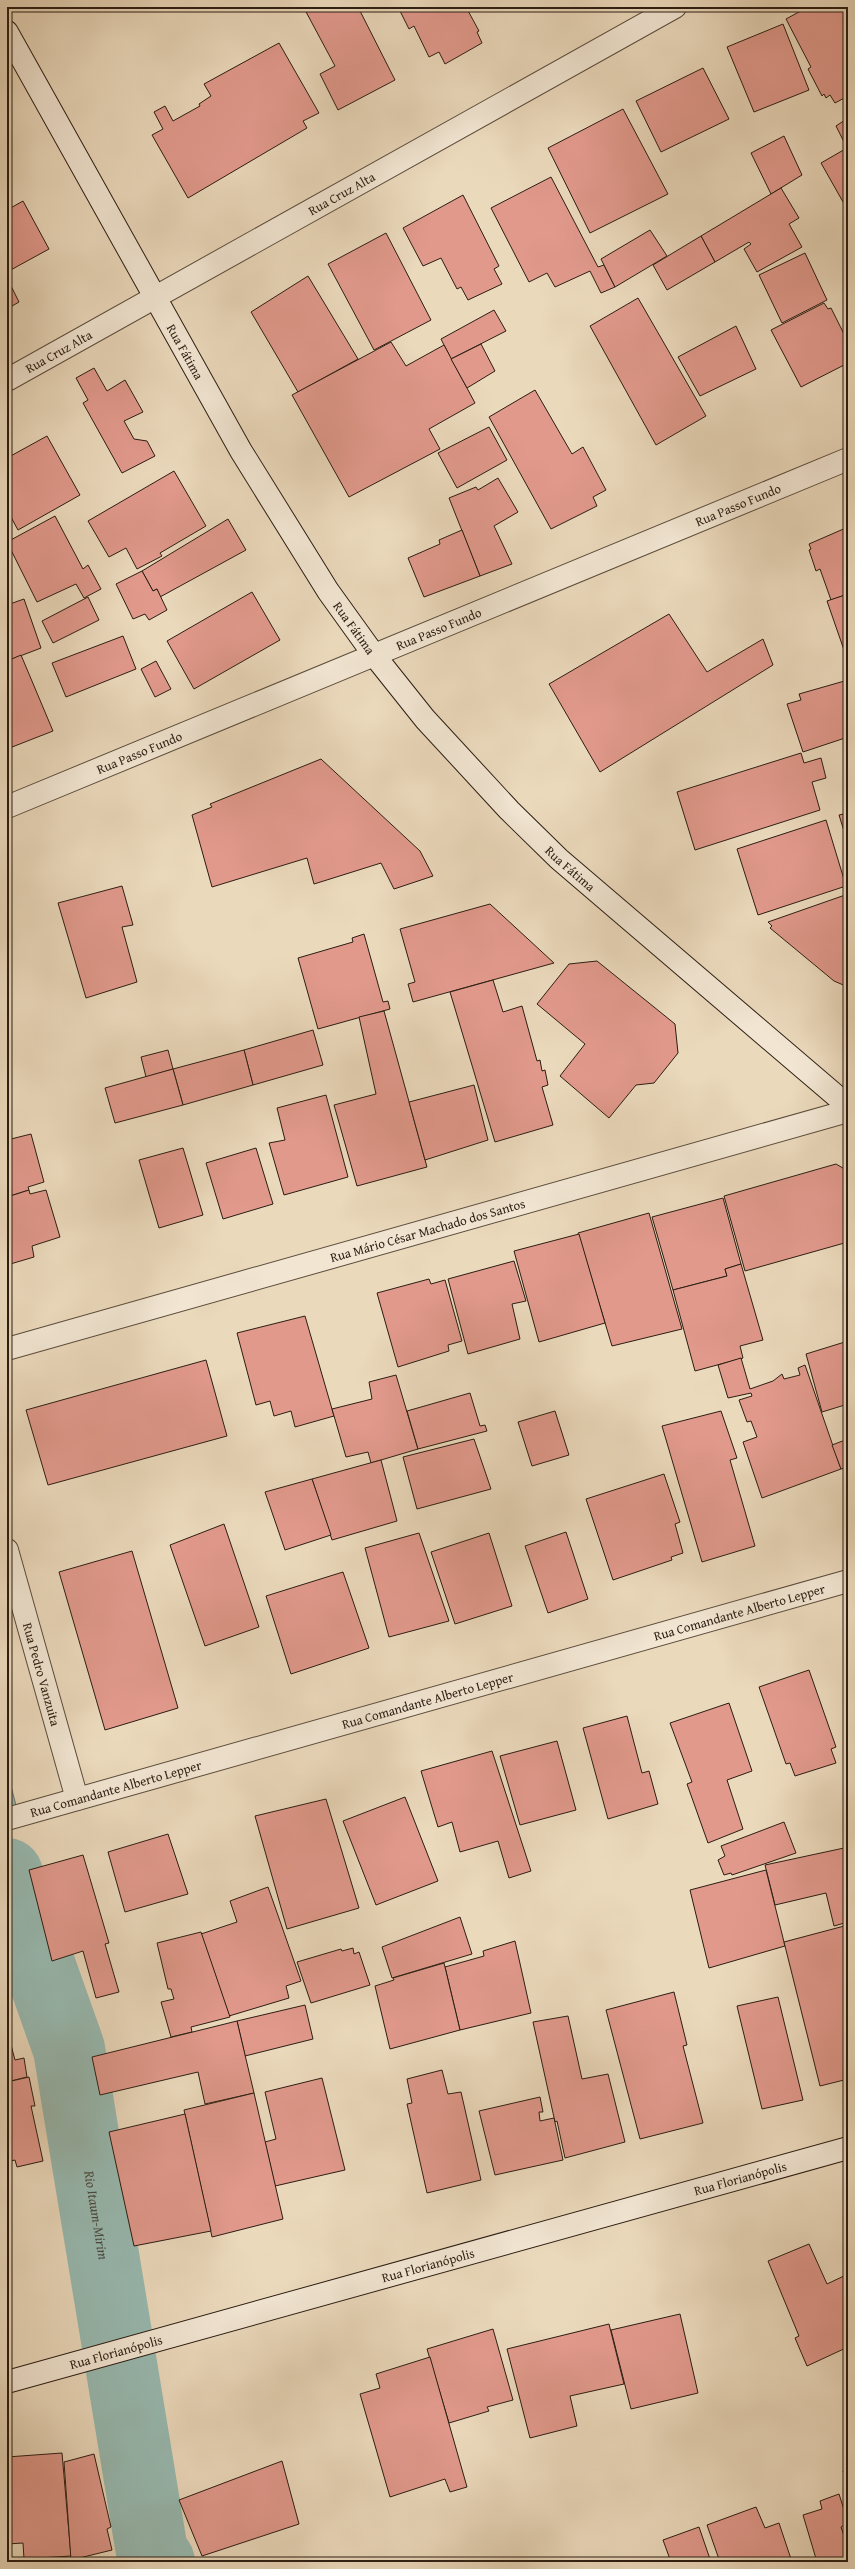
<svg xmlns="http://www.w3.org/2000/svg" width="855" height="2569" font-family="'Gentium Book Plus',serif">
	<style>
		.water { fill: #98bab1; stroke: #6c7b71 }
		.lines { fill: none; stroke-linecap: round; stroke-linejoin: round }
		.river { stroke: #98bab1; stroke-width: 72 }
		.building { fill: #e1998c; stroke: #2b1d12 }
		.minor-casing { stroke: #5b4c3c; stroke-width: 24 }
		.secondary-casing { stroke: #2b1d12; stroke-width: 24 }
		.minor { stroke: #f2e6d3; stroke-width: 22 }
		.secondary { stroke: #f2e6d3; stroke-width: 22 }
		.labels { text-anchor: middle; stroke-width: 3.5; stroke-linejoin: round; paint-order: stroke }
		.street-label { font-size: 13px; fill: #2b1d12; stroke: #f2e6d3 }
		.water-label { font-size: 14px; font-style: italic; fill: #4c4c42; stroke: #f2e6d3 }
	</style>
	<rect width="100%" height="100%" fill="#ebd9bc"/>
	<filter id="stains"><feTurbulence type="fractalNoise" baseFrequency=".005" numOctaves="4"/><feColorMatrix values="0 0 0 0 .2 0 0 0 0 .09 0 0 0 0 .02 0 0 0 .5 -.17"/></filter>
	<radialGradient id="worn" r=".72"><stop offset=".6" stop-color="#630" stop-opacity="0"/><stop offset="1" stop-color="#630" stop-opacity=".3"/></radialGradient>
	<!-- water -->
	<path class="water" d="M7,1771L18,1813L7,1815Z"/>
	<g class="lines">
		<!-- river -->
		<path class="river" id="s1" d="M7,1874L69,2049L152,2552L159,2562"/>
	</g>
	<!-- building -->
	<g class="building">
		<path d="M310,7H358L395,80L338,110L320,74L335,66L305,10Z"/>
		<path d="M398,7H466L479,31L477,32L482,43L445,64L439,52L429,57L414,26L409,29Z"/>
		<path d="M808,7H848V96L835,103L830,95L826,98L824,94L822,96L808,69L811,67L786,19Z"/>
		<path d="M783,24L809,90L754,112L727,47Z"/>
		<path d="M279,43L319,113L303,121L307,128L188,198L152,135L163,129L154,112L165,106L173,121L200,106L199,104L211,96L204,84Z"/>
		<path d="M703,68L729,119L661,152L636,101Z"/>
		<path d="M623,109L668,194L590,233L548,148Z"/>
		<path d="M848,118V148H847L836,126Z"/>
		<path d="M784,136L802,175L771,194L751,153Z"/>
		<path d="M847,148H848L847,209L821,163Z"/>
		<path d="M551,177L598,267L604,265L615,287L601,293L590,271L555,287L547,273L529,282L491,208Z"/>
		<path d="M781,188L799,218L789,224L802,247L757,272L744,249L751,244L749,242L715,262L701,236Z"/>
		<path d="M463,195L499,266L494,269L502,284L468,300L461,287L457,289L441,258L423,266L403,228Z"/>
		<path d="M23,201L49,249L7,272V210Z"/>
		<path d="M650,230L667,256L615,287L601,259Z"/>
		<path d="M386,233L431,320L374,350L328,264Z"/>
		<path d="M701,236L715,262L667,290L653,265Z"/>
		<path d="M805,253L827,300L782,323L759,275Z"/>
		<path d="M308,276L358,359L298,392L251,312Z"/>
		<path d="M7,278L19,302L7,309Z"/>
		<path d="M638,298L706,416L656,445L590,326Z"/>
		<path d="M824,303L828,309L831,308L848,342V363L801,387L771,330Z"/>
		<path d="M494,310L506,331L451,359L441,339Z"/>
		<path d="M736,326L756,369L700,396L678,357Z"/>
		<path d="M391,342L406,366L444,345L475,403L429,429L440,449L349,497L292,395Z"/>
		<path d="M481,344L495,371L467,388L451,359Z"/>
		<path d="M94,368L107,391L125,380L143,412L124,421L134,439L147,441L155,456L122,473L83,403L88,400L76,378Z"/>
		<path d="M535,390L572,454L583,447L606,490L593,497L597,506L551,529L489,417Z"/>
		<path d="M489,427L507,460L457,488L438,453Z"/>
		<path d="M47,436L80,495L18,530L7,510V458Z"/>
		<path d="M174,471L206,526L160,553L162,556L137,569L126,548L109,557L88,521Z"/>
		<path d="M498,478L518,512L494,526L512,564L480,576L449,498L476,487L478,490Z"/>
		<path d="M55,516L83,569L88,565L101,589L84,598L76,584L37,602L7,542Z"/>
		<path d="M228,519L246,550L160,597L157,589L153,591L142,571Z"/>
		<path d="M848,527V594L831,600L820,569L816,571L809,550L811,549L809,544Z"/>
		<path d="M462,530L480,576L424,597L408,558L440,544L439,540Z"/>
		<path d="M142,571L153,591L157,589L167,610L149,620L145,614L133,619L116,584Z"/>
		<path d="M252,592L280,640L194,689L167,641Z"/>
		<path d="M848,594V648L844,650L827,601Z"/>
		<path d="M88,597L99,620L53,643L42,621Z"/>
		<path d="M24,599L41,648L7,661V605Z"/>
		<path d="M669,614L707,672L763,639L773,665L600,772L549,684Z"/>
		<path d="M123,636L136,669L66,697L52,663Z"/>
		<path d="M21,655L53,731L7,749V661Z"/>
		<path d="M156,661L171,689L155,697L141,669Z"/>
		<path d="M848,680V737L803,752L787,704L801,700L799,694Z"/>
		<path d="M801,753L804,763L821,758L826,778L812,782L820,810L695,850L677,792Z"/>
		<path d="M321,759L420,851L433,876L394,889L381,863L314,884L307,858L212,887L192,815L212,807L210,804Z"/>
		<path d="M848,813V844L839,815Z"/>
		<path d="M826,820L846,886L758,915L737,849Z"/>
		<path d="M122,886L133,925L122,927L137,982L86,998L58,903Z"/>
		<path d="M848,894V987L834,981L770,928L772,926L768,922Z"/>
		<path d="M490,904L554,963L413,1002L408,984L415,982L400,929Z"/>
		<path d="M364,934L383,1002L388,1001L390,1009L318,1029L298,958L353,942L352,938Z"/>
		<path d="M597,961L675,1024L678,1053L654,1083L636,1085L609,1118L560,1076L585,1044L537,1004L569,964Z"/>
		<path d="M493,980L503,1012L522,1006L537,1061L540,1060L542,1071L545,1070L548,1085L542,1087L553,1125L495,1142L450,992Z"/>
		<path d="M384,1011L427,1167L357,1186L334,1105L376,1094L359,1017Z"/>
		<path d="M313,1030L323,1065L253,1085L244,1050Z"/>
		<path d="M168,1050L173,1069L146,1077L141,1057Z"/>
		<path d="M244,1050L253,1085L183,1105L173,1069Z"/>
		<path d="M173,1069L183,1105L115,1123L105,1088Z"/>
		<path d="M474,1085L488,1140L425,1160L409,1102Z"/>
		<path d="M326,1095L348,1177L284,1195L269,1143L285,1140L277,1108Z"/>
		<path d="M31,1134L44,1182L28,1187L29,1190L7,1197V1140Z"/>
		<path d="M183,1148L203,1215L159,1228L139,1160Z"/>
		<path d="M256,1148L273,1204L223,1219L206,1163Z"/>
		<path d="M836,1164L848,1171V1242L745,1271L724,1196Z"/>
		<path d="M29,1190L30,1194L46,1190L60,1237L32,1246L34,1257L7,1265V1197Z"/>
		<path d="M723,1198L741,1264L725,1269L727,1276L673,1290L652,1217Z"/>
		<path d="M649,1213L682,1329L612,1346L578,1233Z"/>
		<path d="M579,1234L605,1323L539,1342L514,1251Z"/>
		<path d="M514,1261L526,1301L512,1304L520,1339L468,1354L448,1279Z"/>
		<path d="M741,1264L763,1340L740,1346L743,1358L695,1371L673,1290L727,1276L725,1269Z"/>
		<path d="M429,1279L431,1284L445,1280L462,1341L448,1345L449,1351L398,1367L377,1293Z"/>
		<path d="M305,1316L334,1416L295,1427L291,1411L274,1416L270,1401L256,1405L237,1333Z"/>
		<path d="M848,1341V1404L822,1412L806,1354Z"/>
		<path d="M741,1358L750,1389L773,1381L782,1374L784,1379L800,1375L798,1368L805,1365L841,1469L762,1498L743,1442L757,1437L751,1421L747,1422L739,1400L752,1396L751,1393L728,1398L718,1365Z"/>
		<path d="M206,1360L227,1436L48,1485L26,1410Z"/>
		<path d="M396,1375L418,1449L371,1463L368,1452L346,1457L332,1409L372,1399L369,1382Z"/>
		<path d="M470,1393L480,1426L485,1425L487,1431L418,1449L407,1411Z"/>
		<path d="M555,1411L569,1455L532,1466L518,1422Z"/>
		<path d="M721,1411L737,1458L730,1460L755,1546L702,1562L662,1426Z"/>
		<path d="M474,1439L491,1489L417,1509L403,1457Z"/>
		<path d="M848,1439V1467L841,1469L832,1445Z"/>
		<path d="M381,1460L397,1521L332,1540L312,1479Z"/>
		<path d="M664,1474L680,1522L675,1524L683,1553L671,1557L672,1560L613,1580L586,1499Z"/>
		<path d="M312,1479L331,1535L285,1550L265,1492Z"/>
		<path d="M224,1524L259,1627L205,1646L170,1545Z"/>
		<path d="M566,1532L588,1599L548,1613L525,1546Z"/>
		<path d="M419,1533L449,1621L389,1637L365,1548Z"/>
		<path d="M489,1533L512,1606L455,1624L431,1552Z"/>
		<path d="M132,1551L178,1708L105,1730L59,1572Z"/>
		<path d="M343,1572L369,1648L291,1674L266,1596Z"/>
		<path d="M848,1662V1675L844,1664Z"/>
		<path d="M809,1670L836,1747L831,1749L836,1763L795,1776L790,1763L786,1764L759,1687Z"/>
		<path d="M729,1703L752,1771L727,1780L743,1829L708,1843L687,1784L692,1782L670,1723Z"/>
		<path d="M627,1716L642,1773L649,1771L658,1804L608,1819L583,1728Z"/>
		<path d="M557,1741L576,1810L520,1825L500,1756Z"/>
		<path d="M492,1751L531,1871L509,1878L498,1841L460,1852L452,1822L438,1827L421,1771Z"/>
		<path d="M405,1797L438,1881L376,1905L343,1821Z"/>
		<path d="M326,1799L359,1908L287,1929L255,1816Z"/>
		<path d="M784,1822L796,1853L732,1875L731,1873L724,1875L718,1860L725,1856L721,1846Z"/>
		<path d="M168,1834L188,1894L125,1912L108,1852Z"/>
		<path d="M844,1848L848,1864V1922L834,1926L826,1893L775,1905L765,1865Z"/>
		<path d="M83,1855L109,1943L105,1944L119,1992L96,1998L83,1951L52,1961L29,1870Z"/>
		<path d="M766,1870L785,1946L709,1968L690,1890Z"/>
		<path d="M268,1887L301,1981L286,1986L289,1998L229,2016L201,1934L237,1922L230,1901Z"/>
		<path d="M460,1917L472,1954L392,1978L382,1947Z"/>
		<path d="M848,1925V2079L820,2086L784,1942Z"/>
		<path d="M201,1932L230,2017L191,2027L192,2032L171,2037L161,2002L174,1999L171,1989H168L157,1943Z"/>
		<path d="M515,1941L531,2013L460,2030L445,1967L484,1956L483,1951Z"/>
		<path d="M353,1948L354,1954L359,1952L370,1985L311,2003L297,1962L341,1949L342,1951Z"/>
		<path d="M444,1963L460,2030L390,2049L375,1986L394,1980L393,1978Z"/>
		<path d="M674,1992L687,2045L683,2046L703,2123L640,2139L606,2010Z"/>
		<path d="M778,1997L803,2100L762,2109L737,2006Z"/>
		<path d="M305,2005L313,2039L245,2056L237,2021Z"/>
		<path d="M568,2016L582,2079L608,2074L625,2142L565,2158L557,2121L555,2122L533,2022Z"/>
		<path d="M237,2021L254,2093L205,2104L198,2072L100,2095L92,2057Z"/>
		<path d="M7,2030L15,2060L24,2058L27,2077L7,2082Z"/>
		<path d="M442,2070L448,2094L461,2092L481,2180L427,2193L407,2104L412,2103L407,2079Z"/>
		<path d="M29,2077L35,2106H31L43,2161L17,2167L15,2160L7,2162V2082Z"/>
		<path d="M322,2078L345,2170L275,2186L265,2142L276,2139L265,2092Z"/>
		<path d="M254,2093L283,2219L212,2237L184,2110Z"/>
		<path d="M540,2097L543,2112H539L540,2121L554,2118L563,2160L495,2175L479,2111Z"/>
		<path d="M185,2114L211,2231L134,2246L109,2132Z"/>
		<path d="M809,2244L827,2284L846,2275L848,2280V2324L845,2325L848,2331V2347L807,2366L795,2338L799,2336L768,2261Z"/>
		<path d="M680,2314L698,2393L631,2409L611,2330Z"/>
		<path d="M609,2324L624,2384L570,2396L577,2426L530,2438L507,2349Z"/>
		<path d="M493,2329L513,2400L487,2407L489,2411L449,2423L427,2349Z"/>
		<path d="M430,2357L467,2487L450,2492L445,2479L390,2497L360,2394L380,2388L376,2374Z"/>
		<path d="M62,2453L71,2556L24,2559L23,2543L7,2544V2457Z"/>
		<path d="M94,2454L111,2527L107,2529L112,2550L71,2560L64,2462Z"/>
		<path d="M282,2461L299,2524L202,2556L179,2500Z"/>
		<path d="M848,2469V2487L843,2471Z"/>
		<path d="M839,2494L848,2522L841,2527L848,2548V2557L834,2562H817L803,2515L822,2509L820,2501Z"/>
		<path d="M756,2507L765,2528L779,2523L792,2562H720L707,2525Z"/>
		<path d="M699,2527L711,2562H671L663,2540Z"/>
	</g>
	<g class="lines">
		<!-- minor casing -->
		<g class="minor-casing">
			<g id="minor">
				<path id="s2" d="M7,380L675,7"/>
				<path id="s3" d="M7,807L848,459"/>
				<path id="s4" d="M7,1349L848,1111"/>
				<path id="s5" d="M7,1550L77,1799"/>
				<path id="s6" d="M7,1819L848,1581"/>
			</g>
		</g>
		<!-- secondary casing -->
		<g class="secondary-casing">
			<g id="secondary">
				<path id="s7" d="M7,32L241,451L328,591L374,655L425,719L509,810L559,859L848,1106"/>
				<path id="s8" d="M7,2382L848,2148"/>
			</g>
		</g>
		<!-- minor -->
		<use href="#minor" class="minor"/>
		<!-- secondary -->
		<use href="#secondary" class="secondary"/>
	</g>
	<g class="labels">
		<!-- street labels -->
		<g class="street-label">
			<text dy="5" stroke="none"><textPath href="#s2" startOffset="383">Rua Cruz Alta</textPath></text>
			<text dy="5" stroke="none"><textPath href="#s2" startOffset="59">Rua Cruz Alta</textPath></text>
			<text dy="5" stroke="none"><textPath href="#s7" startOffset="366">Rua Fátima</textPath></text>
			<text dy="5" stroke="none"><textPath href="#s3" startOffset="791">Rua Passo Fundo</textPath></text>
			<text dy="5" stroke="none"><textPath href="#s7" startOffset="690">Rua Fátima</textPath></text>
			<text dy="5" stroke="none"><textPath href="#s3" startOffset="467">Rua Passo Fundo</textPath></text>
			<text dy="5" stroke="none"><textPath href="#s3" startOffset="143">Rua Passo Fundo</textPath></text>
			<text dy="5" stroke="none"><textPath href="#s7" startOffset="1014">Rua Fátima</textPath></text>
			<text dy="5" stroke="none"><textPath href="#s4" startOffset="437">Rua Mário César Machado dos Santos</textPath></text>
			<text dy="5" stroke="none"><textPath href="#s6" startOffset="761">Rua Comandante Alberto Lepper</textPath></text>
			<text dy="5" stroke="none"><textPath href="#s5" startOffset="129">Rua Pedro Vanzuita</textPath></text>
			<text dy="5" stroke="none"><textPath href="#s6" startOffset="437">Rua Comandante Alberto Lepper</textPath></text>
			<text dy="5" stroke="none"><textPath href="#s6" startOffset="113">Rua Comandante Alberto Lepper</textPath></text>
			<text dy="5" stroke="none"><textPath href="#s8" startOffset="761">Rua Florianópolis</textPath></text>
			<text dy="5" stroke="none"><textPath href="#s8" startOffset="437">Rua Florianópolis</textPath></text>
			<text dy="5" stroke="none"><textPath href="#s8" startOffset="113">Rua Florianópolis</textPath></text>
		</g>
		<!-- water labels -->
		<g class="water-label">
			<text dy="5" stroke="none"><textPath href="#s1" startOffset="354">Rio Itaum-Mirim</textPath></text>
		</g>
	</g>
	<!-- margin -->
	<rect width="855" height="2569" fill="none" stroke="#ebd9bc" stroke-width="24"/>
	<rect x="8" y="8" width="839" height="2553" fill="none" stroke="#2b1d12" stroke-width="2"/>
	<rect x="12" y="12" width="831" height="2545" fill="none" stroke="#2b1d12"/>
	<rect width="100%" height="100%" filter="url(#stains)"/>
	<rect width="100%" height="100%" fill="url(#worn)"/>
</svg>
